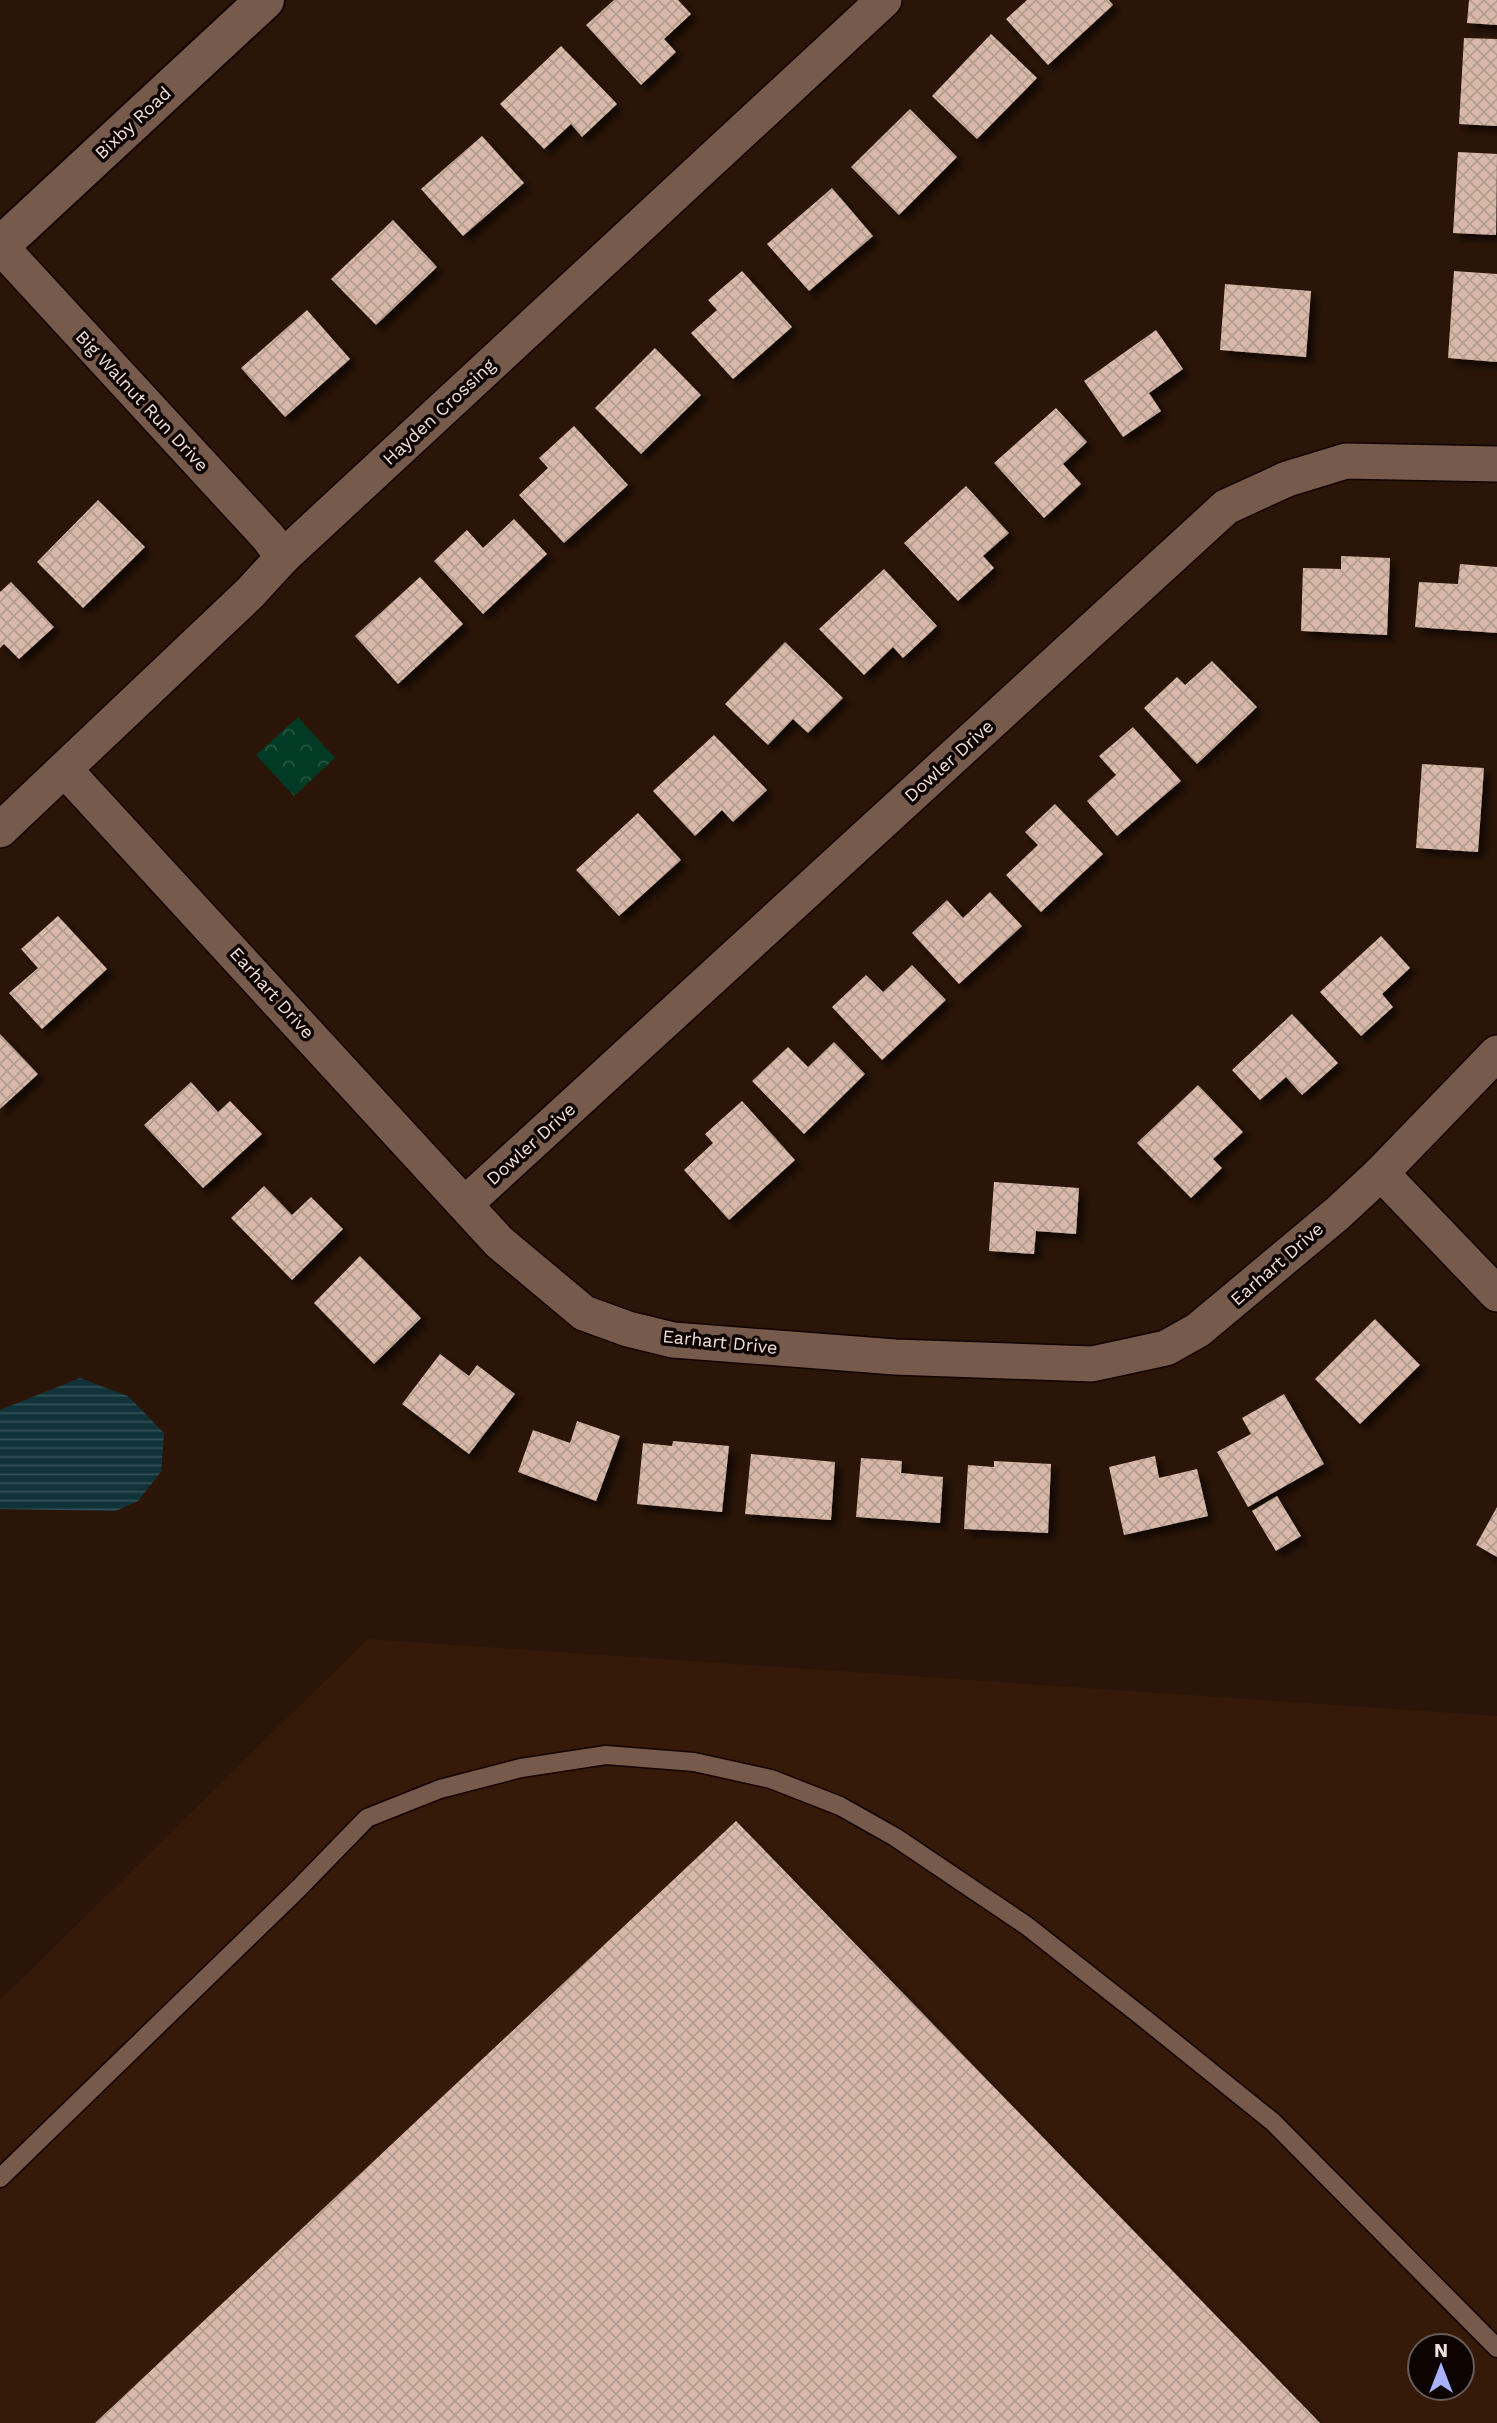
<svg xmlns="http://www.w3.org/2000/svg" width="1497" height="2423" font-family="'Work Sans',sans-serif">
	<style>
		.built { fill: #361a09; fill-rule: evenodd }
		.park { fill: url(#park-crowns) }
		.water { fill: url(#water-rules) }
		.building { fill: url(#building-cross-hatch); filter: url(#shadow) }
		.lines { fill: none; stroke-linecap: round; stroke-linejoin: round }
		.service-casing { stroke: #120200; stroke-width: 21 }
		.minor-casing { stroke: #120200; stroke-width: 38 }
		.tertiary-casing { stroke: #120200; stroke-width: 42 }
		.service { stroke: #765b4c; stroke-width: 18 }
		.minor { stroke: #765b4c; stroke-width: 35 }
		.tertiary { stroke: #765b4c; stroke-width: 38 }
		.labels { text-anchor: middle; stroke-width: 7; stroke-linejoin: round; paint-order: stroke }
		.street-label { font-size: 18px; fill: #f0e0d8; stroke: #0d0402 }
	</style>
	<defs>
		<pattern id="park-crowns" width="20" height="18" patternUnits="userSpaceOnUse" patternTransform="scale(1.75)"><rect width="20" height="18" fill="#013a25"/><path d="M2 6a3 3 0 1 1 6 0M12 15a3 3 0 1 1 6 0" fill="none" stroke="#265644"/></pattern>
		<pattern id="water-rules" width="6" height="5" patternUnits="userSpaceOnUse" patternTransform="scale(1.75)"><rect width="6" height="5" fill="#103339"/><path d="M0 2.5h6" fill="none" stroke="#335055"/></pattern>
		<pattern id="building-cross-hatch" width="8" height="8" patternUnits="userSpaceOnUse" patternTransform="scale(1.75)"><rect width="8" height="8" fill="#d8b9a9"/><path d="M0 0l8 8M0 8l8-8" fill="none" stroke="#b49c8f"/></pattern>
		<filter id="shadow"><feDropShadow dx="6" dy="6" stdDeviation="3.5" flood-color="#0009"/></filter>
	</defs>
	<rect width="100%" height="100%" fill="#2b1508"/>
	<!-- built -->
	<path class="built" d="M368,1639L1497,1716V2423H0V2000ZM1420,2346H1462V2388H1420Z"/>
	<!-- park -->
	<path class="park" d="M298,717L335,758L294,796L256,755Z"/>
	<!-- water -->
	<path class="water" d="M80,1378L128,1396L164,1433L161,1472L138,1501L116,1511L0,1509V1410Z"/>
	<!-- building -->
	<g class="building">
		<path d="M614,0H678L691,14L664,39L676,52L641,85L586,25Z"/>
		<path d="M1027,0H1109L1113,5L1048,65L1006,19Z"/>
		<path d="M1469,0H1497V25L1467,23Z"/>
		<path d="M991,34L1037,78L977,139L932,96Z"/>
		<path d="M1464,38L1497,39V126L1459,124Z"/>
		<path d="M561,46L617,104L582,137L571,124L544,149L500,104Z"/>
		<path d="M910,109L957,157L899,215L851,167Z"/>
		<path d="M482,136L524,183L463,236L421,189Z"/>
		<path d="M1458,152L1497,154L1496,235L1453,233Z"/>
		<path d="M832,188L873,236L809,291L767,244Z"/>
		<path d="M393,220L437,267L376,325L331,279Z"/>
		<path d="M742,271L792,327L733,379L691,333L717,310L708,300Z"/>
		<path d="M1454,271L1497,274V362L1448,358Z"/>
		<path d="M1225,284L1311,291L1306,357L1220,350Z"/>
		<path d="M307,310L350,359L285,417L241,368Z"/>
		<path d="M1156,330L1183,369L1149,393L1161,411L1123,437L1084,381Z"/>
		<path d="M655,348L701,395L641,454L595,408Z"/>
		<path d="M1056,408L1087,442L1063,464L1081,484L1044,518L994,463Z"/>
		<path d="M574,426L628,485L564,543L519,495L548,468L539,458Z"/>
		<path d="M966,486L1009,533L983,556L994,568L958,601L904,543Z"/>
		<path d="M98,500L145,547L83,608L37,562Z"/>
		<path d="M514,519L547,554L483,614L434,561L467,530L483,548Z"/>
		<path d="M1341,556L1390,558L1387,635L1301,631L1303,568L1341,569Z"/>
		<path d="M1460,564L1497,567V633L1415,627L1419,582L1458,584Z"/>
		<path d="M884,569L937,626L903,658L893,647L864,675L819,629Z"/>
		<path d="M420,577L463,624L398,684L355,636Z"/>
		<path d="M11,582L54,627L19,659L4,644L0,648V592Z"/>
		<path d="M785,642L843,698L808,733L793,719L768,745L725,704Z"/>
		<path d="M1212,661L1257,707L1197,764L1144,708L1177,677L1185,685Z"/>
		<path d="M1133,727L1181,781L1117,836L1087,801L1116,775L1099,756Z"/>
		<path d="M714,735L767,790L733,822L722,810L695,836L653,791Z"/>
		<path d="M1422,764L1484,768L1478,852L1416,848Z"/>
		<path d="M1055,804L1103,854L1041,912L1006,875L1038,845L1025,832Z"/>
		<path d="M638,813L681,860L619,916L576,870Z"/>
		<path d="M990,892L1022,926L959,984L912,933L947,900L963,918Z"/>
		<path d="M58,916L107,969L42,1029L9,993L38,968L21,949Z"/>
		<path d="M1381,936L1410,968L1382,994L1393,1007L1361,1036L1320,992Z"/>
		<path d="M912,965L946,1000L882,1060L832,1007L866,975L883,992Z"/>
		<path d="M1292,1014L1338,1063L1302,1095L1286,1077L1260,1100L1232,1070Z"/>
		<path d="M0,1034L38,1074L0,1109Z"/>
		<path d="M834,1042L865,1074L804,1134L752,1081L788,1047L808,1067Z"/>
		<path d="M191,1082L218,1112L230,1101L262,1134L203,1188L144,1125Z"/>
		<path d="M1198,1085L1243,1132L1213,1159L1222,1168L1191,1198L1137,1143Z"/>
		<path d="M742,1101L795,1160L729,1220L684,1170L713,1143L705,1134Z"/>
		<path d="M994,1182L1079,1188L1076,1234L1036,1231L1034,1254L989,1251Z"/>
		<path d="M264,1186L292,1215L311,1197L343,1229L292,1280L231,1218Z"/>
		<path d="M360,1256L421,1318L374,1364L314,1303Z"/>
		<path d="M1375,1319L1420,1365L1360,1424L1315,1379Z"/>
		<path d="M440,1354L469,1376L477,1365L515,1394L469,1454L402,1404Z"/>
		<path d="M1284,1394L1324,1464L1248,1507L1217,1452L1251,1434L1242,1418Z"/>
		<path d="M577,1421L620,1436L596,1501L518,1472L533,1430L570,1443Z"/>
		<path d="M673,1441L729,1446L722,1512L637,1504L643,1443L672,1446Z"/>
		<path d="M751,1454L835,1462L831,1520L745,1514Z"/>
		<path d="M1155,1456L1159,1478L1197,1469L1208,1516L1124,1535L1109,1467Z"/>
		<path d="M861,1458L902,1461L901,1473L943,1477L940,1523L856,1517Z"/>
		<path d="M994,1461L1051,1464L1048,1533L964,1529L968,1465L994,1467Z"/>
		<path d="M1277,1496L1301,1536L1276,1551L1252,1511Z"/>
		<path d="M1497,1507V1557L1476,1545Z"/>
		<path d="M736,1821L1320,2423H95Z"/>
	</g>
	<g class="lines">
		<!-- service casing -->
		<g class="service-casing">
			<path id="service" d="M0,2178L297,1890L367,1818L440,1789L521,1768L606,1755L694,1762L771,1779L840,1806L895,1837L1027,1926L1145,2019L1273,2122L1497,2348"/>
		</g>
		<!-- minor casing -->
		<g class="minor-casing">
			<g id="minor">
				<path d="M0,246L268,537L283,557"/>
				<path d="M65,770L499,1242L584,1313L628,1329L673,1340L895,1357L1092,1364L1166,1348L1198,1330L1338,1213L1381,1173L1497,1053"/>
				<path d="M0,830L250,593L283,557L884,0"/>
				<path d="M1381,1173L1497,1294"/>
				<path d="M465,1204L1226,507L1287,479L1346,461L1497,464"/>
			</g>
		</g>
		<!-- tertiary casing -->
		<g class="tertiary-casing">
			<path id="tertiary" d="M0,246L265,0"/>
		</g>
		<!-- service -->
		<use href="#service" class="service"/>
		<!-- minor -->
		<use href="#minor" class="minor"/>
		<!-- tertiary -->
		<use href="#tertiary" class="tertiary"/>
	</g>
	<g class="labels">
		<!-- street labels -->
		<g class="street-label">
			<text transform="translate(133 123) rotate(-43)" y="6">Bixby Road</text>
			<text transform="translate(142 401) rotate(47)" y="6">Big Walnut Run Drive</text>
			<text transform="translate(439 412) rotate(-43)" y="6">Hayden Crossing</text>
			<text transform="translate(949 761) rotate(-42)" y="6">Dowler Drive</text>
			<text transform="translate(272 993) rotate(48)" y="6">Earhart Drive</text>
			<text transform="translate(531 1144) rotate(-42)" y="6">Dowler Drive</text>
			<text transform="translate(1277 1264) rotate(-41)" y="6">Earhart Drive</text>
			<text transform="translate(720 1342) rotate(6)" y="6">Earhart Drive</text>
		</g>
	</g>
	<!-- north arrow -->
	<g transform="translate(1441 2367)"><circle r="33" fill="#0d0402" stroke="#685c58" stroke-width="2"/>
	<path d="M0-5L12 26L0 18L-12 26Z" fill="#a9b0fc"/>
	<text y="-10" font-size="19" font-weight="bold" text-anchor="middle" fill="#f0e0d8">N</text>
	</g>
</svg>
